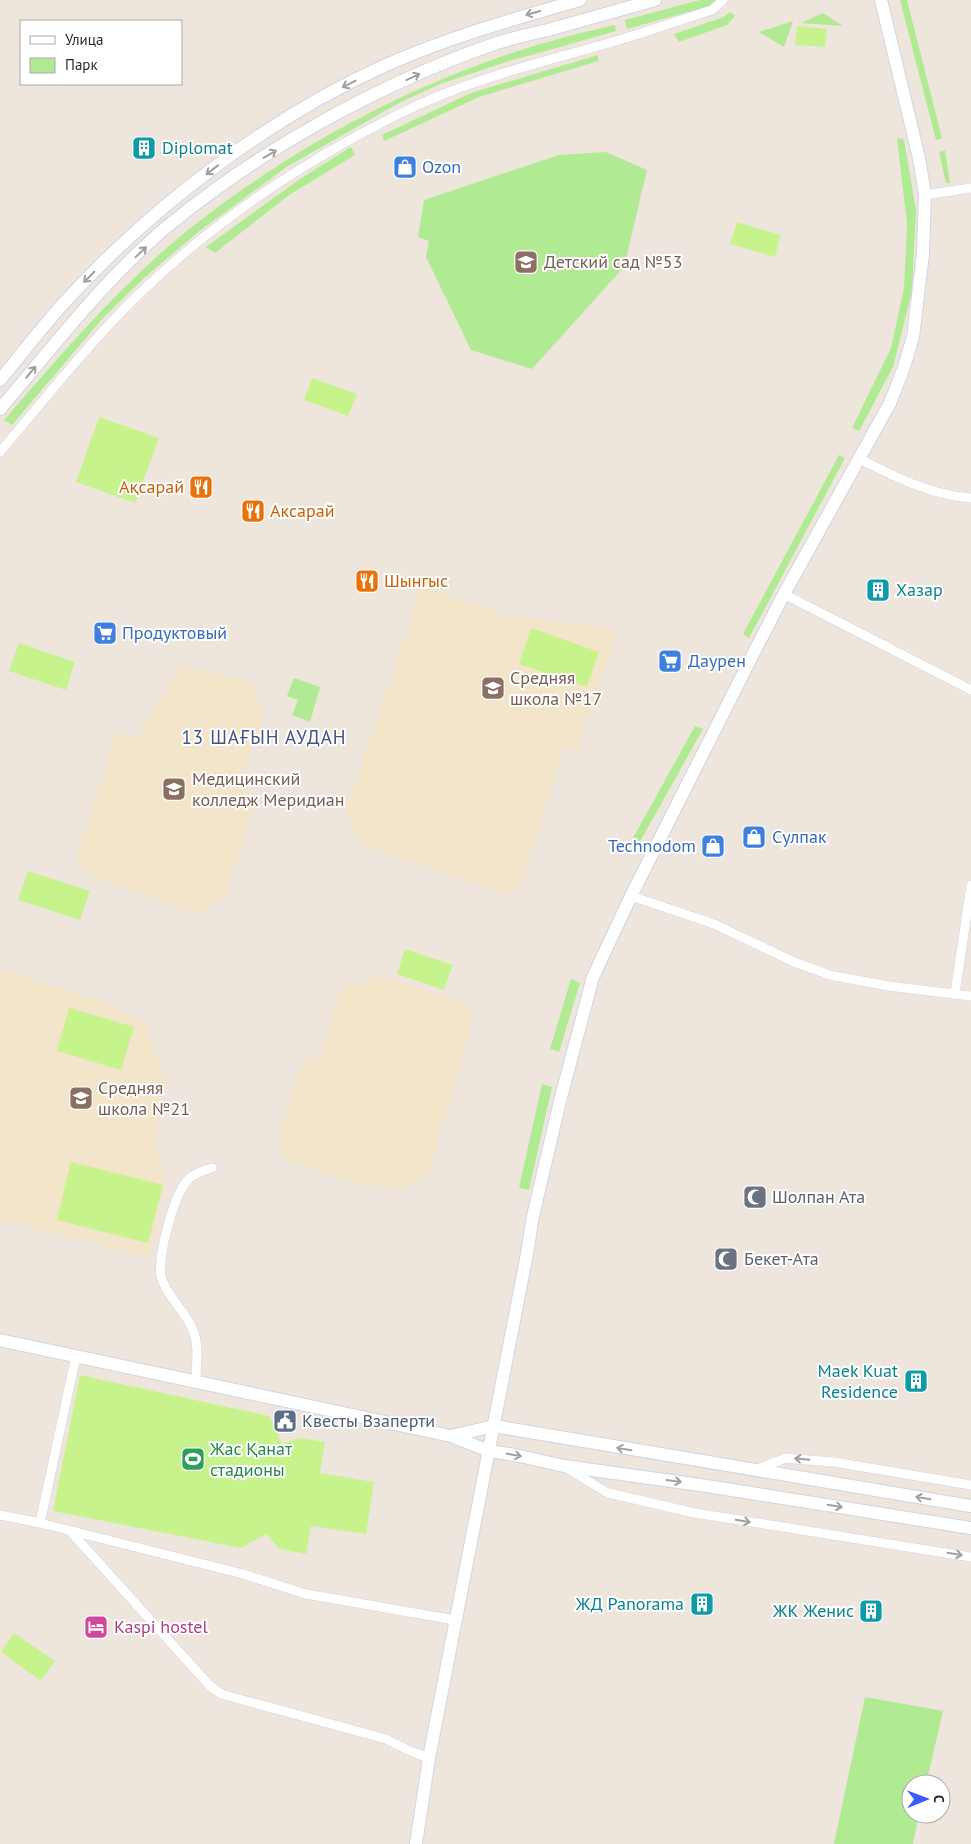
<svg xmlns="http://www.w3.org/2000/svg" width="971" height="1844" font-family="'PT Sans',sans-serif">
	<style>
		.education { fill: #f2e5c9 }
		.green { fill: #b0ea93 }
		.pitch { fill: #c7f38d }
		.lines { fill: none; stroke-linecap: round; stroke-linejoin: round }
		.street-casing { stroke: #d1d4e5; stroke-width: 10 }
		.secondary-casing { stroke: #d1d4e5; stroke-width: 14 }
		.street { stroke: #fff; stroke-width: 9 }
		.secondary { stroke: #fff; stroke-width: 12 }
		.oneway { stroke: #a0a0a0 }
		.labels { text-anchor: middle; stroke-width: 4; stroke-linejoin: round; paint-order: stroke }
		.culture-label { font-size: 18px; fill: #0d838f; stroke: #fff; text-anchor: end }
		.shop-label { font-size: 18px; fill: #366cbe; stroke: #fff; text-anchor: start }
		.education-label { font-size: 18px; fill: #785e54; stroke: #fff; text-anchor: start }
		.food-label { font-size: 18px; fill: #c56008; stroke: #fff; text-anchor: start }
		.worship-label { font-size: 18px; fill: #5b616d; stroke: #fff; text-anchor: start }
		.service-label { font-size: 18px; fill: #4e5e75; stroke: #fff; text-anchor: start }
		.leisure-label { font-size: 18px; fill: #27864d; stroke: #fff; text-anchor: start }
		.hotel-label { font-size: 18px; fill: #b23c85; stroke: #fff; text-anchor: start }
		.neighbourhood-label { font-size: 19px; letter-spacing: 1px; fill: #465081; stroke: #fff }
	</style>
	<rect width="100%" height="100%" fill="#eee6dc"/>
	<!-- education -->
	<g class="education">
		<path d="M422,586L509,616L618,629L577,750L564,747L522,883L509,895L360,845L346,810Z"/>
		<path d="M181,665L253,683L264,718L243,772L255,805L225,897L197,914L86,874L76,858L117,732L137,738Z"/>
		<path d="M0,969L103,1002L145,1022L167,1082L158,1115L155,1144L166,1186L148,1257L0,1220Z"/>
		<path d="M383,976L461,1003L475,1013L429,1173L403,1189L358,1184L284,1159L276,1141L302,1063L321,1055L341,988Z"/>
	</g>
	<!-- green -->
	<g class="green">
		<path d="M700,0H720L717,4L627,29L625,20Z"/>
		<path d="M900,0H907L942,138L936,140Z"/>
		<path d="M730,12L735,16L727,25L679,42L674,34L724,17Z"/>
		<path d="M823,13L843,26L801,23Z"/>
		<path d="M793,21L784,47L759,32Z"/>
		<path d="M615,25L616,31L503,63L440,84L399,103L288,166L198,232L144,278L103,318L12,425L4,420C57,359 109,298 170,245C192,226 215,209 239,192C352,112 479,54 615,25Z"/>
		<path d="M598,55V61L479,97L384,141L382,135L471,93Z"/>
		<path d="M897,138L903,139L905,145L916,211L912,291L893,367L859,431L852,428L891,348L904,288L907,224Z"/>
		<path d="M351,147L355,155L289,195L215,253L206,247L300,179Z"/>
		<path d="M945,150L950,183H946L939,152Z"/>
		<path d="M606,152L647,170L624,267L532,369L471,350L426,257L429,241L418,237L424,200L559,155Z"/>
		<path d="M839,455L845,458L749,638L743,634Z"/>
		<path d="M294,678L320,687L310,722L292,715L298,700L287,696Z"/>
		<path d="M695,726L703,729L638,845L632,840Z"/>
		<path d="M571,979L580,983L559,1052L550,1049Z"/>
		<path d="M542,1084L552,1087L529,1190L519,1188Z"/>
		<path d="M865,1697L943,1711L926,1784H911V1814H919L913,1844H834Z"/>
	</g>
	<!-- pitch -->
	<g class="pitch">
		<path d="M797,26L827,29L825,47L795,45Z"/>
		<path d="M737,222L781,235L775,257L730,244Z"/>
		<path d="M312,378L357,394L348,416L304,400Z"/>
		<path d="M99,417L159,438L135,503L76,482Z"/>
		<path d="M531,628L599,652L587,687L519,664Z"/>
		<path d="M19,643L75,662L66,690L9,671Z"/>
		<path d="M28,871L90,891L80,920L18,900Z"/>
		<path d="M405,949L453,965L444,990L397,974Z"/>
		<path d="M69,1008L134,1027L121,1070L57,1051Z"/>
		<path d="M71,1162L163,1185L148,1243L57,1220Z"/>
		<path d="M80,1375L269,1416L282,1444L299,1438L325,1442L320,1473L374,1482L366,1534L311,1526L306,1554L280,1549L266,1534L241,1548L53,1511Z"/>
		<path d="M14,1633L55,1661L41,1681L1,1652Z"/>
	</g>
	<g class="lines">
		<!-- street casing -->
		<g class="street-casing">
			<g id="street">
				<path d="M925,195L971,188"/>
				<path d="M0,452C45,399 88,344 137,296C213,222 306,160 401,113C467,80 539,63 609,43C644,33 678,21 712,10L723,0"/>
				<path d="M860,459C895,477 931,495 971,498"/>
				<path d="M784,594L971,690"/>
				<path d="M631,896L714,924L794,962L830,975L888,986L971,996"/>
				<path d="M955,994L971,885"/>
				<path d="M76,1356L40,1523L243,1574L306,1594L455,1620"/>
				<path d="M196,1381C196,1363 200,1345 192,1328C186,1313 164,1292 161,1276C158,1254 173,1199 186,1182C192,1174 203,1171 212,1168"/>
				<path d="M568,1469L608,1493L695,1513L971,1557"/>
				<path d="M755,1470L786,1458L795,1459L834,1462L971,1485"/>
				<path d="M0,1515L40,1523"/>
				<path d="M71,1532L210,1686L221,1694L386,1739L410,1751L429,1758"/>
			</g>
		</g>
		<!-- secondary casing -->
		<g class="secondary-casing">
			<g id="secondary">
				<path d="M0,380C21,355 41,328 63,304C150,208 268,118 386,65C449,37 514,19 580,0"/>
				<path d="M0,409C54,346 105,278 169,225C263,148 379,84 494,44C512,38 530,34 548,30C584,20 619,10 655,0"/>
				<path d="M0,1340L451,1436L489,1451L515,1455L564,1466L707,1486L971,1528"/>
				<path d="M451,1436L494,1426L971,1506"/>
				<path d="M416,1844L429,1758L526,1259L533,1216L560,1101L593,977L631,896L746,668L784,594L890,403L903,370L913,337L923,254L925,195L919,158L881,0"/>
			</g>
		</g>
		<!-- street -->
		<use href="#street" class="street"/>
		<!-- secondary -->
		<use href="#secondary" class="secondary"/>
	</g>
	<!-- one-way arrows -->
	<defs><path id="oneway-shaft" d="M-6 0H5M1.5-3L5.5 0L1.5 3" fill="none" stroke-width="1.6" stroke-linecap="round" stroke-linejoin="round" transform="scale(1.25)"/></defs>
	<g class="oneway">
		<use href="#oneway-shaft" transform="translate(533 13) rotate(164)"/>
		<use href="#oneway-shaft" transform="translate(413 77) rotate(-25)"/>
		<use href="#oneway-shaft" transform="translate(349 84) rotate(153)"/>
		<use href="#oneway-shaft" transform="translate(270 154) rotate(-31)"/>
		<use href="#oneway-shaft" transform="translate(212 170) rotate(142)"/>
		<use href="#oneway-shaft" transform="translate(141 252) rotate(-43)"/>
		<use href="#oneway-shaft" transform="translate(89 277) rotate(135)"/>
		<use href="#oneway-shaft" transform="translate(31 372) rotate(-50)"/>
		<use href="#oneway-shaft" transform="translate(624 1449) rotate(-170)"/>
		<use href="#oneway-shaft" transform="translate(514 1455) rotate(10)"/>
		<use href="#oneway-shaft" transform="translate(802 1459) rotate(-175)"/>
		<use href="#oneway-shaft" transform="translate(674 1481) rotate(8)"/>
		<use href="#oneway-shaft" transform="translate(923 1498) rotate(-171)"/>
		<use href="#oneway-shaft" transform="translate(835 1506) rotate(9)"/>
		<use href="#oneway-shaft" transform="translate(743 1521) rotate(9)"/>
		<use href="#oneway-shaft" transform="translate(955 1554) rotate(9)"/>
	</g>
	<!-- icons -->
	<defs>
		<g id="building-square" transform="scale(1.25)"><rect x="-9" y="-9" width="18" height="18" rx="4" fill="#0f9aa8" stroke="#fff"/><path d="M-4-6H4V6H1V3H-1V6H-4ZM-2.5-4.3h1.7v1.8h-1.7ZM.8-4.3h1.7v1.8H.8ZM-2.5-1h1.7V.8h-1.7ZM.8-1h1.7V.8H.8Z" fill="#fff"/></g>
		<g id="shop-square" transform="scale(1.25)"><rect x="-9" y="-9" width="18" height="18" rx="4" fill="#3f7fe0" stroke="#fff"/><path d="M-5-2.5h2.3a2.7 3.5 0 0 1 5.4 0H5L5.5 6h-11ZM-1.5-2.5h3a1.5 2.3 0 0 0-3 0Z" fill="#fff"/></g>
		<g id="school-square" transform="scale(1.25)"><rect x="-9" y="-9" width="18" height="18" rx="4" fill="#8d6e63" stroke="#fff"/><path d="M0-5L7-2L0 1L-7-2ZM-4 1L0 2.5L4 1V4Q0 6-4 4Z" fill="#fff"/></g>
		<g id="restaurant-square" transform="scale(1.25)"><rect x="-9" y="-9" width="18" height="18" rx="4" fill="#e8710a" stroke="#fff"/><path d="M-5-6h1v4h1v-4h1v4h1v-4h1v5L-1.5 .5V6h-2V.5L-5-1ZM5-6V6H3V1.5H1.5Q1.5-4 5-6Z" fill="#fff"/></g>
		<g id="supermarket-square" transform="scale(1.25)"><rect x="-9" y="-9" width="18" height="18" rx="4" fill="#3f7fe0" stroke="#fff"/><path d="M-6-5.5h2.5l.6 2H6L4.5 2H-2.5L-4.4-4H-6ZM-1.5 3.2a1.3 1.3 0 1 0 .1 0ZM3 3.2a1.3 1.3 0 1 0 .1 0Z" fill="#fff"/></g>
		<g id="university-square" transform="scale(1.25)"><rect x="-9" y="-9" width="18" height="18" rx="4" fill="#8d6e63" stroke="#fff"/><path d="M0-5L7-2L0 1L-7-2ZM-4 1L0 2.5L4 1V4Q0 6-4 4Z" fill="#fff"/></g>
		<g id="mosque-square" transform="scale(1.25)"><rect x="-9" y="-9" width="18" height="18" rx="4" fill="#6b7280" stroke="#fff"/><path d="M3.5-4.9A6 6 0 1 0 3.5 4.9A5 5 0 1 1 3.5-4.9Z" fill="#fff"/></g>
		<g id="civic-square" transform="scale(1.25)"><rect x="-9" y="-9" width="18" height="18" rx="4" fill="#5c6f8a" stroke="#fff"/><path d="M-.6-6.5H3V-4.5H.6V-3L4-1V1h2V6H-6V1h2V-1L-.6-3ZM-1.2 2.5V6h2.4V2.5Z" fill="#fff"/></g>
		<g id="stadium-square" transform="scale(1.25)"><rect x="-9" y="-9" width="18" height="18" rx="4" fill="#2e9e5b" stroke="#fff"/><path d="M0-5a6.5 5 0 1 0 0 10a6.5 5 0 1 0 0-10ZM-3.5-1.8h7v3.6h-7Z" fill="#fff"/></g>
		<g id="hotel-square" transform="scale(1.25)"><rect x="-9" y="-9" width="18" height="18" rx="4" fill="#d1479c" stroke="#fff"/><path d="M-6-4.5h1.5V1H6V5H4.5V3h-9V5H-6ZM-4 0a1.8 1.8 0 1 1 3.6 0ZM.5 0V-2.5h3Q6-2.5 6 0Z" fill="#fff"/></g>
	</defs>
	<g fill-rule="evenodd">
		<use href="#building-square" x="144" y="148"/>
		<use href="#shop-square" x="405" y="167"/>
		<use href="#school-square" x="526" y="262"/>
		<use href="#restaurant-square" x="201" y="487"/>
		<use href="#restaurant-square" x="253" y="511"/>
		<use href="#restaurant-square" x="367" y="581"/>
		<use href="#building-square" x="878" y="590"/>
		<use href="#supermarket-square" x="105" y="633"/>
		<use href="#supermarket-square" x="670" y="661"/>
		<use href="#school-square" x="493" y="688"/>
		<use href="#university-square" x="174" y="789"/>
		<use href="#shop-square" x="754" y="837"/>
		<use href="#shop-square" x="713" y="846"/>
		<use href="#school-square" x="81" y="1098"/>
		<use href="#mosque-square" x="755" y="1197"/>
		<use href="#mosque-square" x="726" y="1259"/>
		<use href="#building-square" x="916" y="1381"/>
		<use href="#civic-square" x="285" y="1421"/>
		<use href="#stadium-square" x="193" y="1459"/>
		<use href="#building-square" x="702" y="1604"/>
		<use href="#building-square" x="871" y="1611"/>
		<use href="#hotel-square" x="96" y="1627"/>
	</g>
	<g class="labels">
		<!-- culture labels -->
		<g class="culture-label">
			<text x="162" y="154" text-anchor="start">Diplomat</text>
			<text x="896" y="596" text-anchor="start">Хазар</text>
			<text x="898" y="1377">Maek Kuat<tspan x="898" dy="21">Residence</tspan></text>
			<text x="684" y="1610">ЖД Panorama</text>
			<text x="854" y="1617">ЖК Женис</text>
		</g>
		<!-- shop labels -->
		<g class="shop-label">
			<text x="422" y="173">Ozon</text>
			<text x="122" y="639">Продуктовый</text>
			<text x="688" y="667">Даурен</text>
			<text x="772" y="843">Сулпак</text>
			<text x="696" y="852" text-anchor="end">Technodom</text>
		</g>
		<!-- education labels -->
		<g class="education-label">
			<text x="544" y="268">Детский сад №53</text>
			<text x="510" y="684">Средняя<tspan x="510" dy="21">школа №17</tspan></text>
			<text x="192" y="785">Медицинский<tspan x="192" dy="21">колледж Меридиан</tspan></text>
			<text x="98" y="1094">Средняя<tspan x="98" dy="21">школа №21</tspan></text>
		</g>
		<!-- food labels -->
		<g class="food-label">
			<text x="184" y="493" text-anchor="end">Ақсарай</text>
			<text x="270" y="517">Аксарай</text>
			<text x="384" y="587">Шынгыс</text>
		</g>
		<!-- worship labels -->
		<g class="worship-label">
			<text x="772" y="1203">Шолпан Ата</text>
			<text x="744" y="1265">Бекет-Ата</text>
		</g>
		<!-- service labels -->
		<g class="service-label">
			<text x="302" y="1427">Квесты Взаперти</text>
		</g>
		<!-- leisure labels -->
		<g class="leisure-label">
			<text x="210" y="1455">Жас Қанат<tspan x="210" dy="21">стадионы</tspan></text>
		</g>
		<!-- hotel labels -->
		<g class="hotel-label">
			<text x="114" y="1633">Kaspi hostel</text>
		</g>
		<!-- neighbourhood labels -->
		<g class="neighbourhood-label">
			<text x="264" y="744">13 ШАҒЫН АУДАН</text>
		</g>
	</g>
	<!-- legend -->
	<rect x="20" y="20" width="162" height="65" fill="#ffffff" stroke="#aaaaaa"/>
	<rect x="30" y="36" width="25" height="8" fill="#ffffff" stroke="#aaaaaa"/>
	<text x="65" y="45" font-size="15" fill="#2b2b2b">Улица</text>
	<rect x="30" y="58" width="25" height="15" fill="#b0ea93" stroke="#aaaaaa"/>
	<text x="65" y="70" font-size="15" fill="#2b2b2b">Парк</text>
	<!-- north arrow -->
	<g transform="translate(926 1799) rotate(89)"><circle r="24" fill="#ffffff" stroke="#aaaaaa"/>
	<path d="M0-4L9 19L0 12L-9 19Z" fill="#385cff"/>
	<text y="-8" font-size="14" font-weight="bold" text-anchor="middle" fill="#2b2b2b">С</text>
	</g>
</svg>
